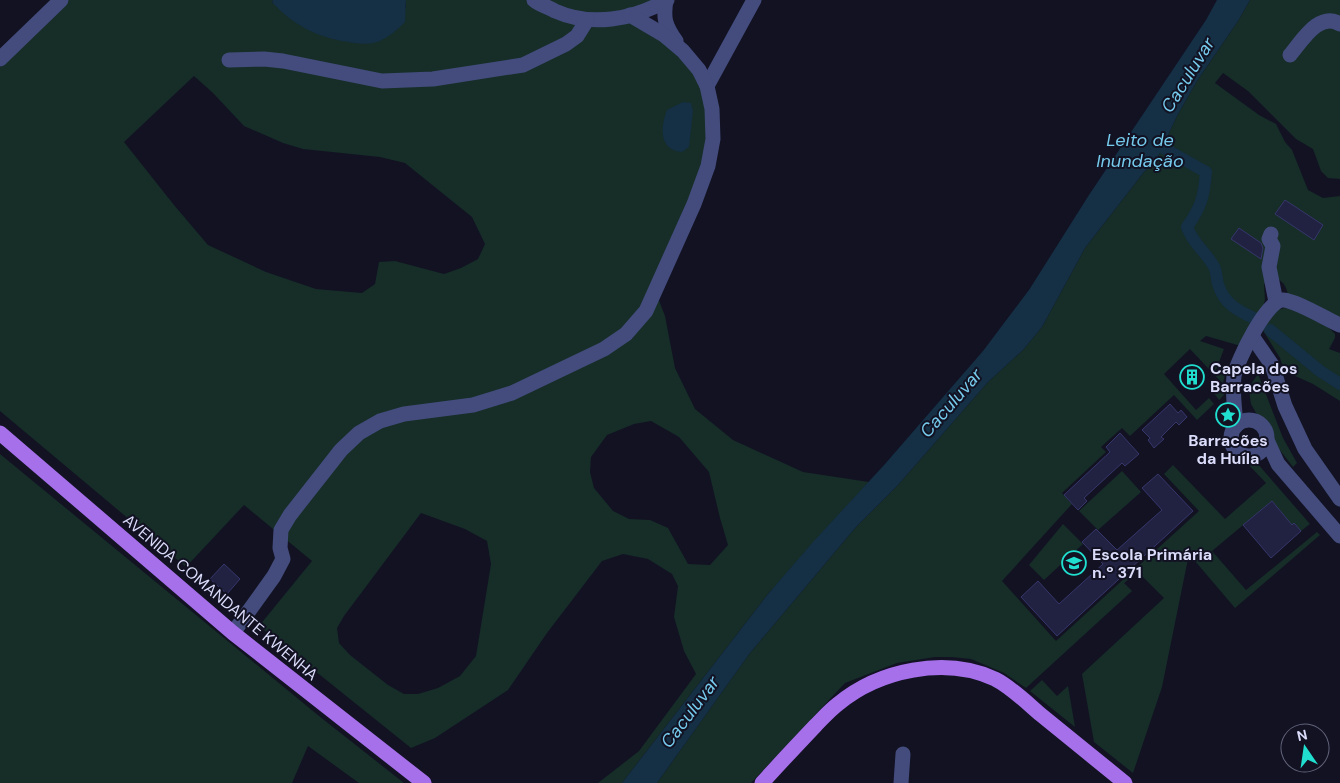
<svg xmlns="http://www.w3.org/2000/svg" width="1340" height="783" font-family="'DM Sans',sans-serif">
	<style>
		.green { fill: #162d28; fill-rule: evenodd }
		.water { fill: #152f44 }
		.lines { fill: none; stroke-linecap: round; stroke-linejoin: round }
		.canal { stroke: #152f44; stroke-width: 12 }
		.building { fill: #212142; stroke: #36366b }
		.minor { stroke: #434c7c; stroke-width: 15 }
		.major { stroke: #a670eb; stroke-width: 15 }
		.labels { text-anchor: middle; stroke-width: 4; stroke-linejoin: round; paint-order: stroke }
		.poi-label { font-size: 16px; font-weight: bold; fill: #dadcfa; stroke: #121223; text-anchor: start }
		.street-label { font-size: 16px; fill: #dadcfa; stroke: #121223 }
		.water-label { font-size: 18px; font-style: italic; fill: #76cbec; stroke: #121223 }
	</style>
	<rect width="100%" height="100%" fill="#121223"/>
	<!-- green -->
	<g class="green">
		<path d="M68,0H273L272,3L406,8V0H666L631,15L699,70L713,139L655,290L665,316L675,368L695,409L733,440L803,472L869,482L768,594L622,783H598L639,751L696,674L684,651L674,617L678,586L672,574L648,559L623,554L602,561L547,633L508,690L435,738L411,748L259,626L312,561L244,505L186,567L0,411V67ZM194,76L213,93L244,126L283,143L303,149L380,157L405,163L472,217L485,244L478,259L461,268L444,274L395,261L379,262L375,284L362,293L316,289L266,272L208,245L174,205L124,142ZM651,421L679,437L709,472L720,518L728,545L710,565L688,564L668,528L650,520L629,519L613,511L594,488L590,472L591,457L607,435L634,424ZM421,513L465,529L487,541L491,564L476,656L460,676L438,688L418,694H404L388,685L350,655L339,643L337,628L344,616Z"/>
		<path d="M1250,0H1340V179L1328,178L1321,171L1313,149L1296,139L1248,91L1223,73L1215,83L1259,115L1276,124L1285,142L1292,150L1308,190L1323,198L1340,196V319L1288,295C1285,280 1277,275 1264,284L1265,300L1262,310L1241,346L1206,336L1200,341L1224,349L1216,370L1225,374L1223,384L1224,395L1219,400L1214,393L1223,384L1190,349L1164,374L1196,410L1209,398L1214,404L1197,420L1174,395L1130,436L1122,428L1101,447L1106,452L1062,493L1072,504L1002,581L1056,641L1127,576L1129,579L1124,583L1132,591L1026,688L1004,673L971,659L951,657H935L897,663L845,683L751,783H657L750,653L856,527L898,485L988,382L1023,350L1042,327L1085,248L1144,172L1156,161L1177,116L1197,81L1238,21Z"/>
		<path d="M1284,308C1298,309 1327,323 1335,334V338L1329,349L1340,353V401L1313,384L1284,371L1280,358L1262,329L1278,310Z"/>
		<path d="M1258,374L1283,438L1297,463L1293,467L1272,440L1268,427L1260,420L1251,404L1249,390L1251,384Z"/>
		<path d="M0,454L319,716L404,783H359L308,746L292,783H0Z"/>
		<path d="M1250,460L1257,463L1310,524L1301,531L1294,523L1274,539L1283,514L1272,501L1212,551L1246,590L1317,532L1320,535L1235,608L1189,554L1162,687L1133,773L1094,742L1082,674L1164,598L1135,569L1199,511L1164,474L1173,465L1225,519L1266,483L1245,461Z"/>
		<path d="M1122,471L1141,492L1098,530L1079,511Z"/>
		<path d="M1063,524L1083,544L1044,580L1029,565Z"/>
		<path d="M1042,680L1057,696L1068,686L1075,727L1030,691Z"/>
	</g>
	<!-- water -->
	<g class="water">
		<path d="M273,0H406L405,22C397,30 390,36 380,41C370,45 359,44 349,42C318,38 293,25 272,2Z"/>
		<path d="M1217,0H1250L1238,21L1197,81L1177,116L1156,161L1144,172L1085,248L1042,327L1023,350L988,382L898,485L856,527L750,653L657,783H622L768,594L813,542L885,464L983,351L1029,290L1089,195L1206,20Z"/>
		<path d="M683,102L691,103L693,111L689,147L682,152C659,150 660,128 667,110Z"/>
	</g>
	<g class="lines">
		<!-- canal -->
		<g class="canal">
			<path d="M1153,135L1158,145L1206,172C1204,197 1201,207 1187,227C1194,245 1204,250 1213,265C1217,270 1216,278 1218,284C1224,304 1238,311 1256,319"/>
			<path d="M1270,330L1320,371L1340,384"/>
		</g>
	</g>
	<!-- building -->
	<g class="building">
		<path d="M1285,200L1323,225L1314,240L1275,214Z"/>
		<path d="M1239,228L1261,243L1263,248L1261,259L1231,239Z"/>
		<path d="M1170,404L1178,413L1181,410L1187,417L1179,425L1176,422L1161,437L1164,439L1154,448L1148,440L1150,438L1142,430Z"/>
		<path d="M1120,433L1139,454L1125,466L1122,463L1084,498L1087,501L1078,510L1064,495L1110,452L1106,447Z"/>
		<path d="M1158,474L1193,511L1057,636L1021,597L1038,581L1059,604L1103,564L1082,542L1096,529L1117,550L1162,510L1142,488Z"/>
		<path d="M1272,501L1292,525L1294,523L1301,531L1271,558L1243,525Z"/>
		<path d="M224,564L240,579L227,594L210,579Z"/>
	</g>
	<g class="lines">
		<!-- minor -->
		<g class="minor">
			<path d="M534,0C540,5 548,7 555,11C591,27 633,20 667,0"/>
			<path d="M666,0C663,18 665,26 676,41"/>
			<path d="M1290,55C1302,41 1319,11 1340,24"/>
			<path d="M0,59L61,0"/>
			<path d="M229,60L264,59L283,61L382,81L433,79L523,65L566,44L577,36L587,20"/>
			<path d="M707,86L754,0"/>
			<path d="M1271,234L1269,239L1273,246L1269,267L1276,302"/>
			<path d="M1252,336L1272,365L1285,406L1305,449L1340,499"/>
			<circle cx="1249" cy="438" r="18"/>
			<path d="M1236,426C1235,409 1232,393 1234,376C1237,361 1267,299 1283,300C1297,301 1326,319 1340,325"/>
			<path d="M1267,440L1278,464L1340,536"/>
			<path d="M233,633L274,576L283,559L280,548L281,530L290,515L341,450L359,433L380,421L404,414L473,405L512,393L604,349L626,334L646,311L694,204L708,166L713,139L712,109L707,86L699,70L683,51L664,35L630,15"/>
			<path d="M901,783L903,754"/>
		</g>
		<!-- major -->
		<g class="major">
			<path d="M0,433L233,633L424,783"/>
			<path d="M762,783C780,763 798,744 816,725C823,718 830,710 838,704C879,670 945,656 995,679C1011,687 1026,702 1040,714C1068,737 1097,760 1125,783"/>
		</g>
	</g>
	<!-- icons -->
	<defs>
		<g id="building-ring" transform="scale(1.25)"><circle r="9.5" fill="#121223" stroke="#20dfcf" stroke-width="1.5"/><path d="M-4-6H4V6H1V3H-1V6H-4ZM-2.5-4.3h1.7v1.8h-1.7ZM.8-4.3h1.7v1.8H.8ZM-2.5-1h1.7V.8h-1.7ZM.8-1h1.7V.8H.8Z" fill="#20dfcf"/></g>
		<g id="sight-ring" transform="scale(1.25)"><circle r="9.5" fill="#121223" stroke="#20dfcf" stroke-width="1.5"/><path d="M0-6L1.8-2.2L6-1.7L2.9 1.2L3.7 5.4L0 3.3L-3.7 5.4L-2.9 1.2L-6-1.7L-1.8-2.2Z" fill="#20dfcf"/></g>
		<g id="school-ring" transform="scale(1.25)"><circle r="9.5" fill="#121223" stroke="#20dfcf" stroke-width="1.5"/><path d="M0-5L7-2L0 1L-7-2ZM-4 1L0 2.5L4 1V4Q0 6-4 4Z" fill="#20dfcf"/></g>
	</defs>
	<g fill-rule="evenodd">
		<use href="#building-ring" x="1192" y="377"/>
		<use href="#sight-ring" x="1228" y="415"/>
		<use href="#school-ring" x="1074" y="563"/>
	</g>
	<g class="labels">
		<!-- poi labels -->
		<g class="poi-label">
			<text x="1210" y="374">Capela dos<tspan x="1210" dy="18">Barracões</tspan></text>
			<text x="1228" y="446" text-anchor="middle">Barracões<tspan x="1228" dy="18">da Huíla</tspan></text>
			<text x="1092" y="560">Escola Primária<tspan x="1092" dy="18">n.º 371</tspan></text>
		</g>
		<!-- street labels -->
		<g class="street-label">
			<text transform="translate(221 597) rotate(40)" y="6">AVENIDA COMANDANTE KWENHA</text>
		</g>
		<!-- water labels -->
		<g class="water-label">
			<text transform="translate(1188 75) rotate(-58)" y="6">Caculuvar</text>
			<text x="1140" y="146">Leito de<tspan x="1140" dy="21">Inundação</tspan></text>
			<text transform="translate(951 403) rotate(-49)" y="6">Caculuvar</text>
			<text transform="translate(690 712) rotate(-53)" y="6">Caculuvar</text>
		</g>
	</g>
	<!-- north arrow -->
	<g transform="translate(1305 748) rotate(347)"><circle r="24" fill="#121223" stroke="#626379"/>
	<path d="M0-4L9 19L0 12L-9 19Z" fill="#20dfcf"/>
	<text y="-8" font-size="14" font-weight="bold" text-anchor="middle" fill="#dadcfa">N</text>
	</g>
</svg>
